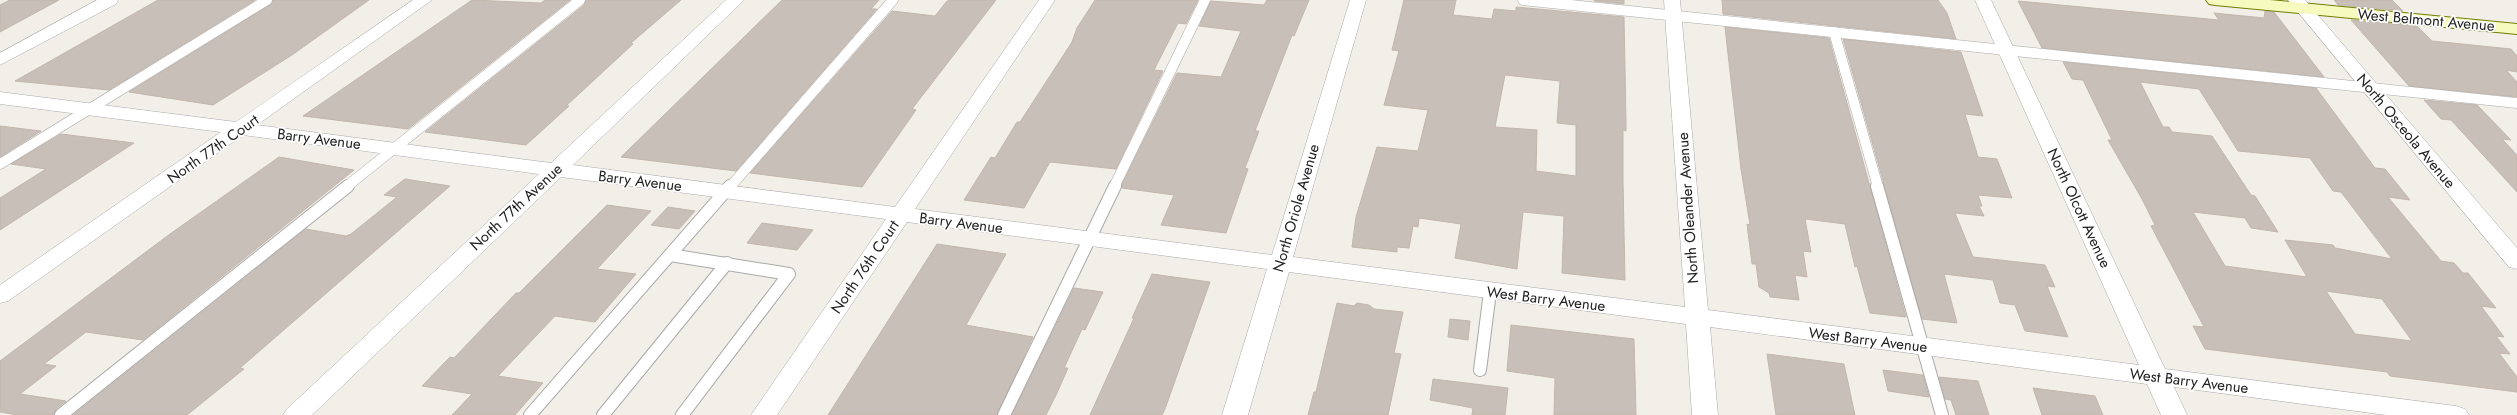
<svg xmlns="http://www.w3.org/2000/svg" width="2517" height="415" font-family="Jost,sans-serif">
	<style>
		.building { fill: #c7bfb8; stroke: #c4b6ab; fill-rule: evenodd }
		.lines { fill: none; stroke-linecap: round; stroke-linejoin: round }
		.service-far1-casing { stroke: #a9a9a9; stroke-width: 11 }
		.service-casing { stroke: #a9a9a9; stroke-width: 14 }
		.minor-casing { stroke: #a9a9a9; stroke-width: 1 }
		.secondary-casing { stroke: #707d05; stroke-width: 2 }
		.service-far1 { stroke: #fff; stroke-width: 10 }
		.service { stroke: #fff; stroke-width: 12 }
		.minor { fill: #fff; fill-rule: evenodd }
		.secondary { fill: #f7fabf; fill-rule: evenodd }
		.labels { text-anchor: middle; stroke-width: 3.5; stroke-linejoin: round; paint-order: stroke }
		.street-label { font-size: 15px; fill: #222; stroke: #fff }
	</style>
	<rect width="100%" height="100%" fill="#f2efe9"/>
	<!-- building -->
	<g class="building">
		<path d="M10,0H59L0,32V5Z"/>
		<path d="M158,0H255L109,90L15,81Z"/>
		<path d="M273,0H369L292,55L213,105L129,92L270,5Z"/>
		<path d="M472,0L541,3L545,0H570L408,129L303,116Z"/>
		<path d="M586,0H681L631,43L633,44L566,106H569L526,145L425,132L584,5Z"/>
		<path d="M782,0H879L871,9H877L736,171L621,157Z"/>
		<path d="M953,0H996L912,109L916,110L862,187L750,173L892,11L935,16L947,1Z"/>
		<path d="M1095,0H1198L1186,24L1178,23L1154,70L1163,71L1116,169L1050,162L1024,208L964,200L991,157L995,158L1017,122H1020L1072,42L1077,28Z"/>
		<path d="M1267,0H1309L1294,36L1292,35L1255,131H1259L1245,168L1248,169L1226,233L1161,225L1174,195L1122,188V184L1177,73L1221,77L1241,31L1199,26L1211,1L1264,5Z"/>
		<path d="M1404,0H1456L1453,15L1492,19L1494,9L1516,11V7L1624,17L1626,123V131L1623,130V181L1625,280L1562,273L1564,216L1523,212L1517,269L1455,258L1461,224L1419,218L1418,227L1413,226L1409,248L1397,247V252L1352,247L1356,217L1377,147L1418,151L1428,110L1384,105L1399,51L1392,50ZM1505,75L1560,81L1557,123L1576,125V176L1536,171L1537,130L1495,127Z"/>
		<path d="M1594,0H1624V4L1594,1Z"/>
		<path d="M1722,0H1938L1947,13L1956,39L1723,14Z"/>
		<path d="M2334,0H2392L2403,11L2338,5Z"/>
		<path d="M2018,1L2219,20L2214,13L2264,18L2265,11L2274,12L2324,77L2042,48Z"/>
		<path d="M2351,20L2417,26L2432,41L2511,49L2517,56V72L2506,70L2517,82V97L2409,86Z"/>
		<path d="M1725,27L1829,38L1906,317L1870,313L1857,266L1855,267L1845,224L1805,219L1811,252L1803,251L1807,277L1795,275L1799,300L1770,297L1769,293L1759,287L1756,264H1752L1747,224L1750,225L1741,169Z"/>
		<path d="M1843,39L1961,52L1983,116L1965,114L1978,157L1997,159L2012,198L1978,195L1982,206H1979L1984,216L1955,213L1973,257L2045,265L2055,287L2047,286L2068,337L2025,331L2015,305L2000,303L1993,280L1944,274L1957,323L1922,319Z"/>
		<path d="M2063,62L2316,88L2375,168L2385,169L2410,200L2388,197L2441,261L2454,263L2463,273H2468L2496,308L2481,306L2504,337L2496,336L2510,354L2499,353L2517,377V392L2390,376L2387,372L2205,349L2193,326L2204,327L2151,226L2155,225L2142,199L2108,140H2112L2083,80L2072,79ZM2140,82L2199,89L2238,151L2310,158L2333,191L2341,192L2392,259L2335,248L2333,245L2285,240L2307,277L2225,266L2193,212L2245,218L2251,228L2278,232L2255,196L2251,195L2212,136L2172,132L2169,127H2163ZM2326,291L2382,299L2412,341L2355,334Z"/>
		<path d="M2424,100L2477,105L2511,140L2502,139L2517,155V192L2451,120L2441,119Z"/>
		<path d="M0,126L41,131L0,157Z"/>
		<path d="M61,134L134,143L0,230V198L46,169L11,164Z"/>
		<path d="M279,157L354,170L143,340L86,332L44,364L56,366L20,394L66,401L56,409L54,415H17L0,412V361L170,234Z"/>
		<path d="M405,179L450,186L240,368L244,369L187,415H73L306,229L346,236L351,234L397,197L384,195Z"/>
		<path d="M607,205L651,211L597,269L636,274L595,322L555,316L498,376L543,383L515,415H452L472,394L422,386L450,357L454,358L516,293H519Z"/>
		<path d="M668,207L695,211L679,229L651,225Z"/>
		<path d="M762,223L813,230L797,250L747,243Z"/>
		<path d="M937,244L1006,254L966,325L1033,337L997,415H828Z"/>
		<path d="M1152,274L1210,282L1165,409L1162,415H1090L1134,318H1132Z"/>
		<path d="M1074,288L1103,292L1085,330L1082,329L1064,368H1068L1057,393L1046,415H1012Z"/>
		<path d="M1337,303L1354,306L1357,303L1369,305L1374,309L1403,312L1394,353L1401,354L1388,415H1308L1314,392H1316Z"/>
		<path d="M1450,319L1470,321L1468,340L1448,337Z"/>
		<path d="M1511,325L1634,339L1636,415H1554L1555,378L1507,371Z"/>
		<path d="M1767,354L1844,364L1855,415H1776Z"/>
		<path d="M1883,370L1923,375L1929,397L1888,391Z"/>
		<path d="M1939,377L1978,381L1989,415H1956L1951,400L1945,399Z"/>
		<path d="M1433,379L1508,388L1505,415H1472L1473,408L1430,400Z"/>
		<path d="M2033,388L2095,396L2103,415H2042Z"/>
	</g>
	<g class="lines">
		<!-- service-far1 casing -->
		<g class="service-far1-casing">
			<g id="service-far1">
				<path d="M1523,0L2517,103"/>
				<path d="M1834,32L1878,187"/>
				<path d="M0,164L267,0"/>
				<path d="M346,187L580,0"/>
				<path d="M730,187L893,0"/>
				<path d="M1114,187L1205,0"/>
			</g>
		</g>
		<!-- service casing -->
		<g class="service-casing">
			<g id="service">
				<path d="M1877,186L1942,415"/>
				<path d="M670,255L789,274L682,415"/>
				<path d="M1480,370L1490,292"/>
				<path d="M61,415L348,186"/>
				<path d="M530,415L730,186"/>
				<path d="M603,415L727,263"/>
				<path d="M1004,415L1115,186"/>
			</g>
		</g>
		<!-- minor casing -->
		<g class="minor-casing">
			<g id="minor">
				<path d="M97,0H118L116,4L0,65V53Z"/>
				<path d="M413,0H432L257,125L551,163L726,0H744L573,165L895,207L1039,0H1055L915,209L1272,255L1350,0H1366L1293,257L1685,307L1664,0H1680L1708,310L2139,365L1975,0H1991L2165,369L2456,406L2465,409L2469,415H2386L2174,387L2187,415H2161L2147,384L1710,327L1718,415H1692L1686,324L1289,272L1248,415H1222L1267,269L907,222L777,415H751L886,219L561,177L312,415H283L287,409L539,174L243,135L8,301L0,303V285L221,132L0,104V92L236,122Z"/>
				<path d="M2288,0H2305L2517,248V269L2509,267Z"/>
			</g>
		</g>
		<!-- secondary casing -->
		<g class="secondary-casing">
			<path id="secondary" d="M2206,0H2270L2517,24V34L2215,5L2209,4Z"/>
		</g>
		<!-- service-far1 -->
		<use href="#service-far1" class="service-far1"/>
		<!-- service -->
		<use href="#service" class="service"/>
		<!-- minor -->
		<use href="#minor" class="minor"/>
		<!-- secondary -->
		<use href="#secondary" class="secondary"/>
	</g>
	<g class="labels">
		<!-- street labels -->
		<g class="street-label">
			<text transform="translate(2426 20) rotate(5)" y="5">West Belmont Avenue</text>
			<text transform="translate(2406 131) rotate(50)" y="5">North Osceola Avenue</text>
			<text transform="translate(319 139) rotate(7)" y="5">Barry Avenue</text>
			<text transform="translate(213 149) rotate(-35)" y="5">North 77th Court</text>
			<text transform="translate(640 181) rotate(7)" y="5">Barry Avenue</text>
			<text transform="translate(516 207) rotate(-43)" y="5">North 77th Avenue</text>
			<text transform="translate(1296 208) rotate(-74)" y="5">North Oriole Avenue</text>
			<text transform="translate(1688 208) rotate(-94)" y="5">North Oleander Avenue</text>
			<text transform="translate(2079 208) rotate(65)" y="5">North Olcott Avenue</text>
			<text transform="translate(961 223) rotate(7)" y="5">Barry Avenue</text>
			<text transform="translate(865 267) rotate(-56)" y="5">North 76th Court</text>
			<text transform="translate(1546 299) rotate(7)" y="5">West Barry Avenue</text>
			<text transform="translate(1868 340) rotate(7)" y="5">West Barry Avenue</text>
			<text transform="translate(2189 381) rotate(7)" y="5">West Barry Avenue</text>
		</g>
	</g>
</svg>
